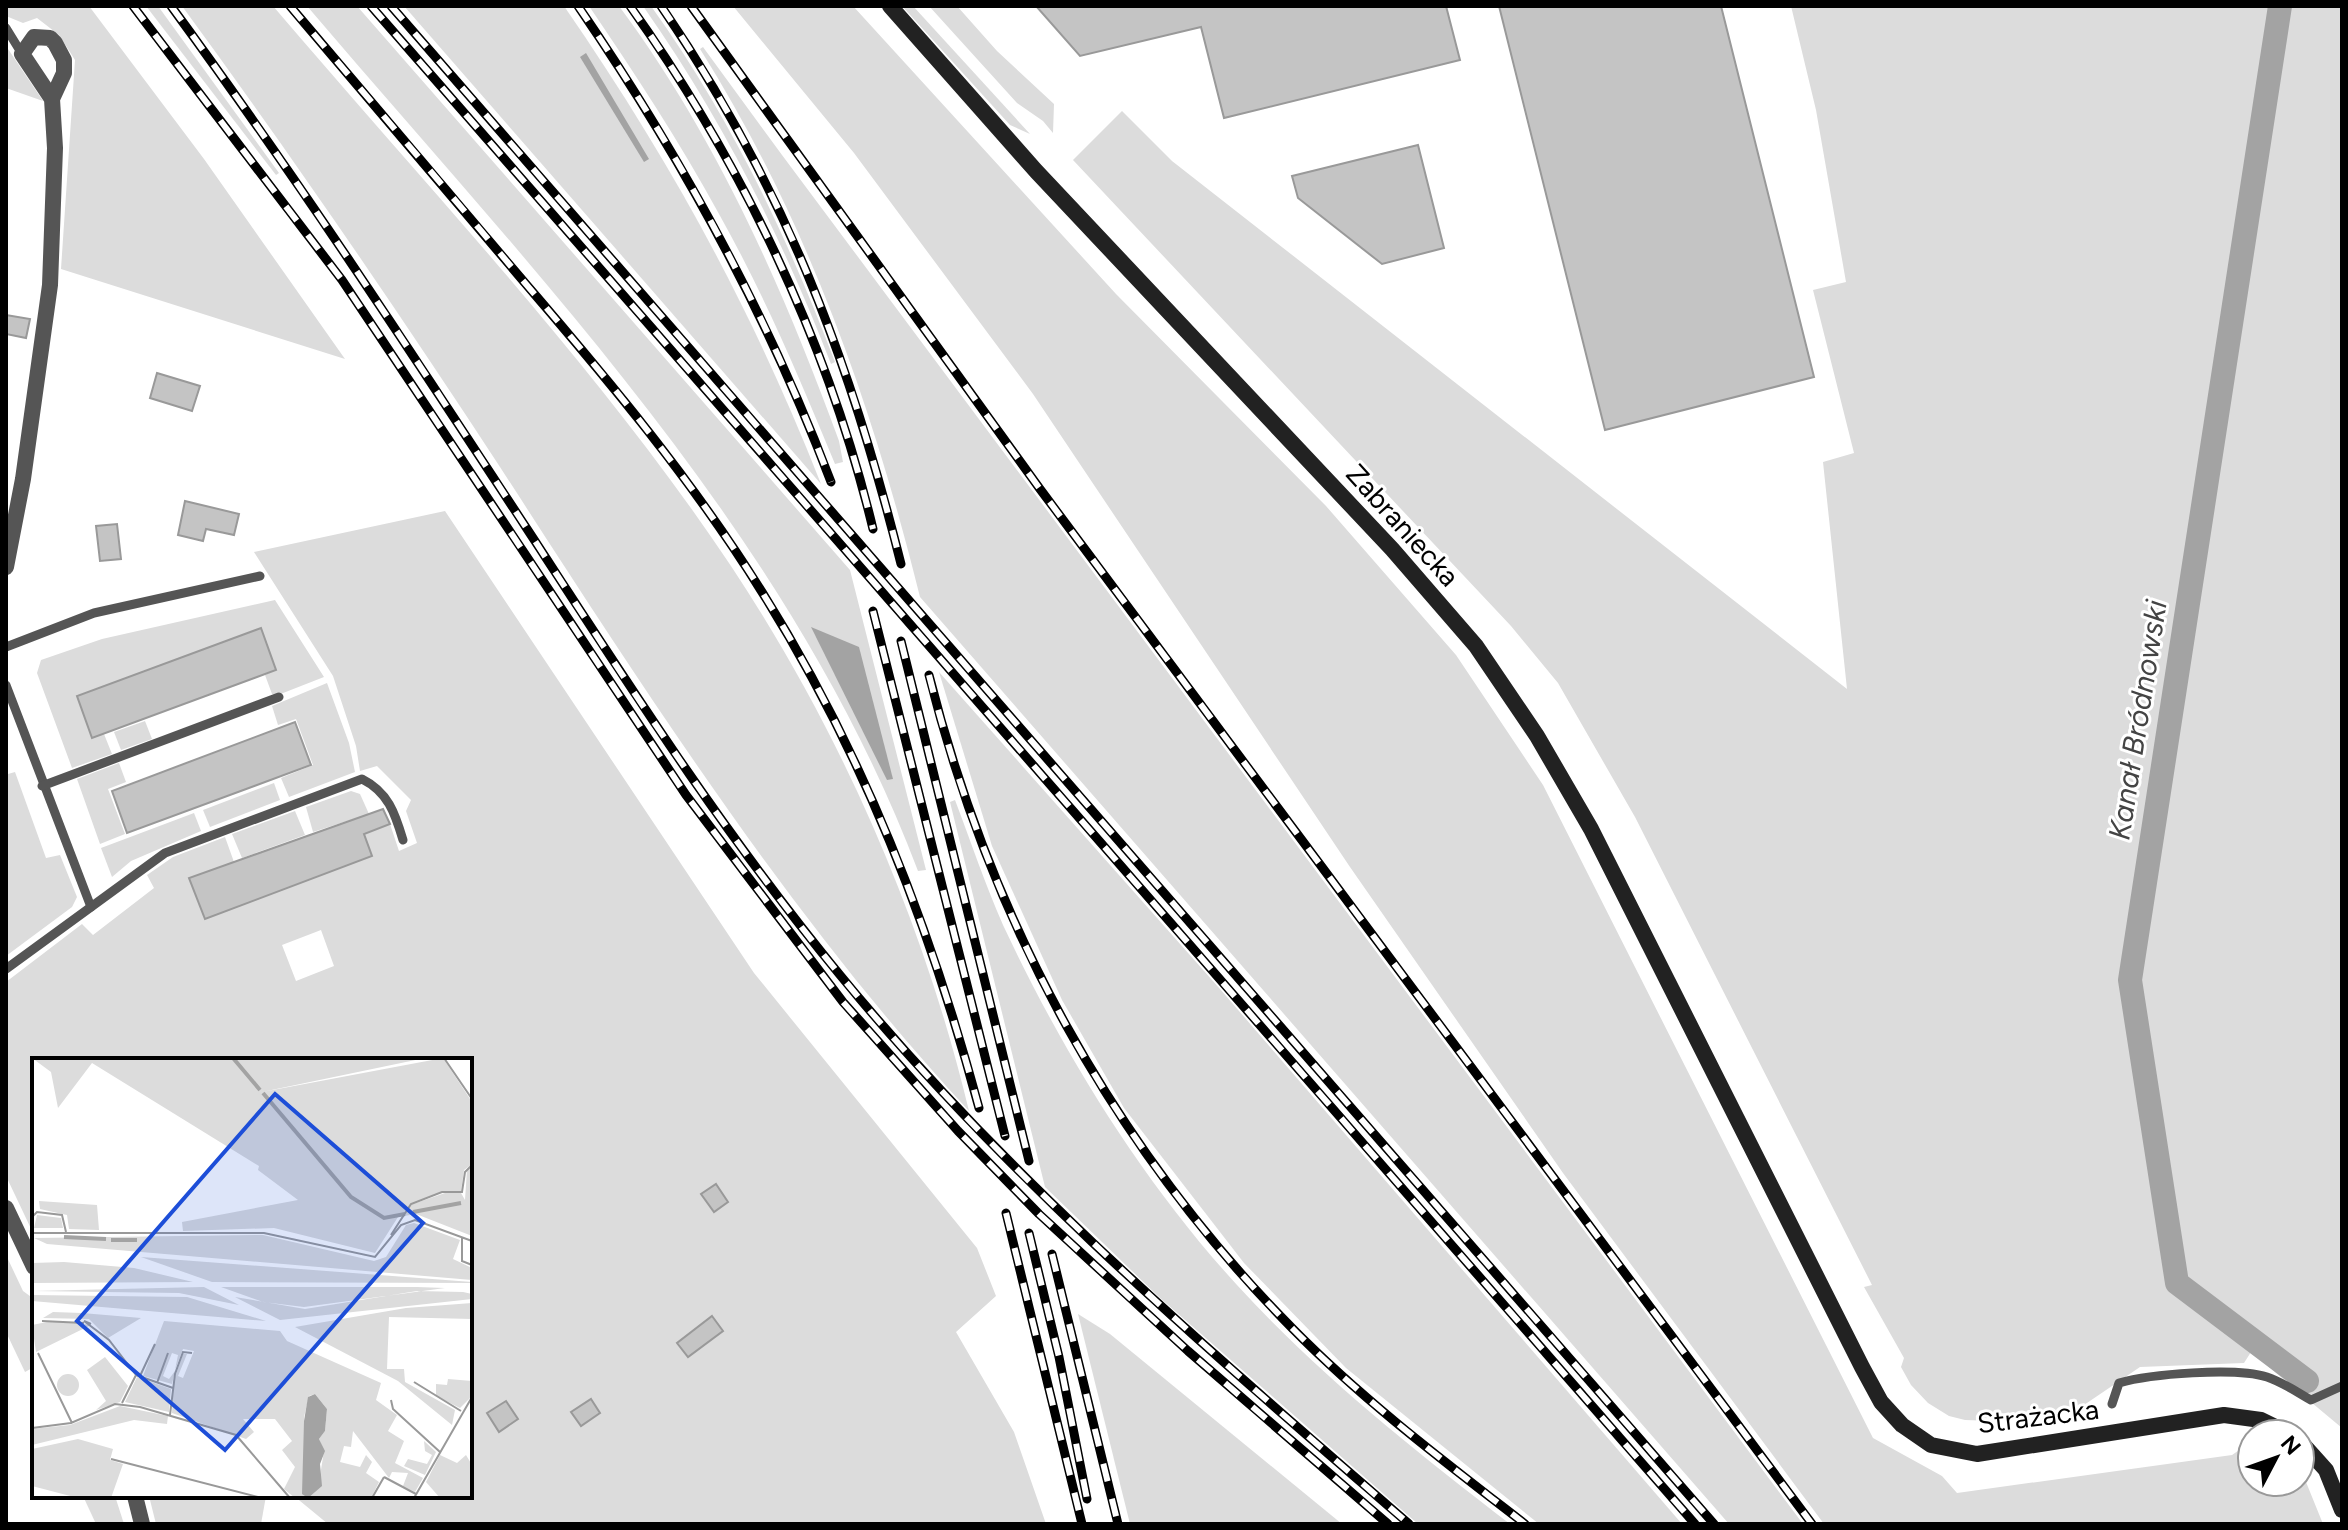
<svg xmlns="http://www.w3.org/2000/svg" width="2348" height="1530" font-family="Figtree,sans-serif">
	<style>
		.green { fill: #dcdcdc; fill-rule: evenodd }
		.water { fill: #a3a3a3 }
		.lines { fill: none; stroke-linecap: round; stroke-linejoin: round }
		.canal { stroke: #a3a3a3; stroke-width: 24 }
		.building { fill: #c4c4c4; stroke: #999; stroke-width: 2 }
		.lane { stroke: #555; stroke-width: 9 }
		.street { stroke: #555; stroke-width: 16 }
		.secondary { stroke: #222; stroke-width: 16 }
		.rail-casing { stroke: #000; stroke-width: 9 }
		.rail { stroke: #fff; stroke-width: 6; stroke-dasharray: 18; stroke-linecap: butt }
		.labels { text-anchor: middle; stroke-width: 6; stroke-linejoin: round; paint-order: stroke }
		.street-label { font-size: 28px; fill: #000; stroke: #fff }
		.water-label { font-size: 30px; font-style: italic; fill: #444; stroke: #fff }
		.inset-river { fill: none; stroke: #a3a3a3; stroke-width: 4 }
		.inset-road { fill: none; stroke: #999; stroke-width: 2 }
		.view { fill: #1d4ed8; fill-opacity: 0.15; stroke: #1d4ed8; stroke-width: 4 }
		.inset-edge { fill: none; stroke: #000; stroke-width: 4 }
	</style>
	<rect width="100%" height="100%" fill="#fff"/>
	<!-- green -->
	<g class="green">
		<path d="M6,6H89L204,159L345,359L61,269L75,60L59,35L37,18L23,23L6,16Z"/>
		<path d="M146,6H158L279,173L276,175Z"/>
		<path d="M182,6H273C427,187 599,368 731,566C840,730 923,919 969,1111C788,916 644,689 500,467C398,311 292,156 182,6Z"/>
		<path d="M307,6H357L850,570L926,870L918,871C791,535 536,275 307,6Z"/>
		<path d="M404,6H564C672,163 751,307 821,484Z"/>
		<path d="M589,6H619C717,138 783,288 839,441L843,462L835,464C800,379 764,294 719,214C680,142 635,74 589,6Z"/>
		<path d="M643,6H651C730,116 787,236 835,362L831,364C782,237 721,117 643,6Z"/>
		<path d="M733,6H853L1116,294L1326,506L1456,655L1543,785L1873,1438L1942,1476L1957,1493L2232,1455L2248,1444L2252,1446V1482H2300V1477L2306,1482L2323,1524H1824L1563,1173L1350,867L1033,394L854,153Z"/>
		<path d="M902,6H913L1030,134L1010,125Z"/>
		<path d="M929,6H957L997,51L1054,104L1053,133L1043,121L1017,103Z"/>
		<path d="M1791,6H2342V1428L2251,1352L2244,1363L2140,1367L2084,1405L1993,1421L1965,1420L1949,1416L1928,1403L1911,1385L1901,1367L1904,1358L1864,1287L1872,1285L1635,817L1558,683L1511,626L1073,160L1122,111L1172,161L1847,689L1823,462L1854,453L1813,290L1846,282L1816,110Z"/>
		<path d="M6,46L43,101L6,88Z"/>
		<path d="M703,47L782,155L1803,1524H1729L920,597C872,404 807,219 700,49Z"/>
		<path d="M445,511L754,973L977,1248L996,1296L956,1332L1014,1432L1046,1524H328L294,1496H470V1060H34V1235L6,1176V982L82,924L93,935L154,888L147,875L173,857L225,837L234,862L189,878L371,856L364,834L390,824L399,851L417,843L406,811L411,800L377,766L360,771L356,746L333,676L254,552ZM321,930L334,966L296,981L282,945Z"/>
		<path d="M275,600L324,677L278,695L272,694L265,675L276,670L261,629L77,696L92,738L104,734L112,754L72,768L37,673L41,660L102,639Z"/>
		<path d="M939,672L1220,989L1682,1524H1539L1346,1368L1244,1263L1124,1108L1062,1000L992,846Z"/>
		<path d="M327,683L349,743L355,772L289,797L281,778L313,765L296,719L278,725L272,706Z"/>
		<path d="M145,721L152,739L121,750L114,732Z"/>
		<path d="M119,763L126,782L108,789L125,834L100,844L77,779Z"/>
		<path d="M6,770L8,774L15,772L46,858L60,855L77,897L72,907L6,956Z"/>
		<path d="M274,783L280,800L210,827L203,810Z"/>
		<path d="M351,791L360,794L369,814L313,832L306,807Z"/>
		<path d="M955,800C971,842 985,884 1003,925C1063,1053 1141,1180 1237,1285C1318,1374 1414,1450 1510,1524H1418L1160,1298L1045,1187L950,802Z"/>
		<path d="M295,811L305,835L242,858L232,834Z"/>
		<path d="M194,813L201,831L131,861L112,877L101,848Z"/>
		<path d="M6,1255L23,1291L34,1299V1367L25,1372L6,1332Z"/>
		<path d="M1078,1314L1110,1334L1342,1524H1130Z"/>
		<path d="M83,1496H115L124,1524H96Z"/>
		<path d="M149,1496H266L261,1524H156Z"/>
	</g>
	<!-- water -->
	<g class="water">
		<path d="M586,53L649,159L644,162L580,57Z"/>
		<path d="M811,627L859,647L893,779L887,780Z"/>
	</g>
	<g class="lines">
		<!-- canal -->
		<path class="canal" d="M2280,6L2130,980L2177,1283L2307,1381"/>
	</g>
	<!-- building -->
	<g class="building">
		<path d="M1036,6H1446L1460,60L1224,118L1201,27L1080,56Z"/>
		<path d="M1499,6H1721L1814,377L1605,430Z"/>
		<path d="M1418,145L1444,248L1382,264L1298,198L1292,176Z"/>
		<path d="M6,315L30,319L26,338L6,334Z"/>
		<path d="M157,373L200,386L192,411L150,398Z"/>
		<path d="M185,501L239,514L234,535L206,529L203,541L178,535Z"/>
		<path d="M117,524L121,559L100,561L96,526Z"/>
		<path d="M261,628L276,670L92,738L77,696Z"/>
		<path d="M295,722L311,765L127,833L112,791Z"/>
		<path d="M383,809L390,824L364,834L372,856L205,919L189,878Z"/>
		<path d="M716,1184L728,1202L714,1212L701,1194Z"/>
		<path d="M712,1316L723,1331L688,1357L677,1343Z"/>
		<path d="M591,1399L600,1413L581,1426L571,1412Z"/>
		<path d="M506,1401L518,1419L499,1432L487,1413Z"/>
	</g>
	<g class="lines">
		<!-- lane -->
		<g class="lane">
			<path d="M6,28L22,54"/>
			<path d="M6,647L94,613L260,576"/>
			<path d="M6,685L91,907"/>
			<path d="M42,786L279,697"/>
			<path d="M6,969L165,853L362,779C388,792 395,813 403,840"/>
			<path d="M2112,1404L2119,1383C2150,1374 2235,1367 2267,1377C2282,1382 2297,1392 2311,1400L2342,1386"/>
		</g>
		<!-- street -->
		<g class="street">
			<path d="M6,567L23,479L50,285L55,148L52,99L64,73V60L55,43L50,38L34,37L22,54L52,99"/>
			<path d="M6,1208L34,1267"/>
			<path d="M135,1496L142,1524"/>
		</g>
		<!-- secondary -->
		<g class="secondary">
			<path d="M890,6L1036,171L1392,549L1476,646L1537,736L1591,829L1862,1367L1881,1402L1902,1425L1931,1445L1977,1454L2224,1415L2261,1420L2290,1434"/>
			<path d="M2300,1441L2326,1470L2342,1510"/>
		</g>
		<!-- rail casing -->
		<g class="rail-casing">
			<g id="rail">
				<path d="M133,6L342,280L686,795L843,1002L958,1131L1039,1214L1188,1351L1388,1524"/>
				<path d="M171,6C298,179 415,358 533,538C630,687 726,837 840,975C1008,1180 1209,1350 1409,1524"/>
				<path d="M290,6C368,98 447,190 525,283C610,382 693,481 762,592C863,753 930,926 979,1108"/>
				<path d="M371,6L1695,1524"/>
				<path d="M391,6L1714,1524"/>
				<path d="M578,6C681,156 766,311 831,482"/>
				<path d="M630,6C742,163 828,342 873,529"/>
				<path d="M661,6C783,184 849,356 901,564"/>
				<path d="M691,6L1040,489L1812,1524"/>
				<path d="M873,611L1005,1136"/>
				<path d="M901,641L1029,1161"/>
				<path d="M929,675C991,922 1113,1147 1293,1329C1364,1401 1445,1462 1525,1524"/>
				<path d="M1006,1213L1082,1524"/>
				<path d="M1029,1233L1059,1357L1087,1499"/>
				<path d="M1052,1254L1118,1524"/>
			</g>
		</g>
		<!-- rail -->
		<use href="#rail" class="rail"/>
	</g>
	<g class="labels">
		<!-- street labels -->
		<g class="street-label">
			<text transform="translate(1403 525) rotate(48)" y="10">Zabraniecka</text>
			<text transform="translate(2038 1416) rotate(-7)" y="10">Strażacka</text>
		</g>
		<!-- water labels -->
		<g class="water-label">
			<text transform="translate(2138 720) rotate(-81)" y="10">Kanał Bródnowski</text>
		</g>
	</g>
	<!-- overview -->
	<g transform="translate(32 1058)">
		<rect width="440" height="440" fill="#fff"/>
		<path d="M0,0H393L230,34L411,0L440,44V106L432,112L429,133H412L381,146L413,135H429L433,142L435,112L440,108V178L384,156L366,159L343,195L242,170L151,173L150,164L266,142L226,112L227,108L60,5L26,50L19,14ZM7,143L65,147L67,172L37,171L35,157L8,151ZM5,157L29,160L31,170H2ZM382,165L428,182L421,201L440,210V222L15,186L2,180L231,177L342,203L354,199L374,167ZM109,199L440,224V225L180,224ZM32,204L102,210L161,224L0,225V205ZM172,229L207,247L147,235L0,233ZM189,229H385L413,230L272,249L231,244ZM385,233L431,234L440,236V241L248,262L203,239L273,251ZM0,237L155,239L234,263L0,243ZM440,245V261L357,259L355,311H372L373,324L423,352L420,367L366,323L263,269L374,250ZM21,254L50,255L109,260L76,280L57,261L11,260ZM132,263L248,273L255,283L349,325L344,342L365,357L356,373L372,383L363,405L391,420L383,434L371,428L376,415L360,414L357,420L321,373L319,389L312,388L308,404L328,409L334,397L340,404L334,415L347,424L339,440H263L252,431L263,409L250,392L260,383L243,361H211L222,374L214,381L140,355L142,322L151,296H155L146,318L151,320L162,293L151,291L143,312L146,297L140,295L131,318L137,321L143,313L140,326L111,318ZM283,336L295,351L293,373L287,381L292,393L288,418L273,438L272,359L277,338ZM15,264H36L59,267L4,294L0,267ZM73,299L96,328L88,344L64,352L74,343L55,312ZM25 327a11 11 0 1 1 22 0a11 11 0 1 1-22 0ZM105,319L139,331L137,354L93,344ZM416,321L440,323V338L428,350L404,338V326L415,327ZM88,348L136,358L135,366L102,362L0,387V371L38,367ZM46,381L81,391L78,402L91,406L79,440H46L0,428V391ZM392,383L404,394L393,417L372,408L376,401L395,406L400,397L393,393ZM408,397L425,405L434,397L440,407V440H408L394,424Z" fill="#dcdcdc" fill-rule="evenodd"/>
		<path d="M283,336L295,351L293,373L287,381L293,393L288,406L290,428L276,440L270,436L272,363L276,339Z" fill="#a3a3a3"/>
		<path class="inset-river" d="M201,0L228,32M231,35L319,139L352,160L373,156M381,154L429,145M32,179L74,181M79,182H105"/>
		<path class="inset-road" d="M412,0L440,41M0,159L5,154L30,157L34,174M0,175H232L343,199L369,167L383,162L440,183M359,177L379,146L410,134H430L433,114L440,107M430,179V203L440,207M10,263L52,265M59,266L52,263L77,282L104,317M6,295L40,365M104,317L141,330M108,318L123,286M382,324L429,353M125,325L136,295M359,342L361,351L408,394M90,345L104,317M138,357L143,316L151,294L160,295M0,370L39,365L83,346L108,349L204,377L258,440M79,401L230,440M352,419L384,436M340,440L352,419M382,440L440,339"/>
		<path class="view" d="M243,36L391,165L193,392L45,263Z"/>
		<rect width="440" height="440" class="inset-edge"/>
	</g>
	<!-- border -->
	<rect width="2348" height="1530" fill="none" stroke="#000000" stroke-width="16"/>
	<!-- north arrow -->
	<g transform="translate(2276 1458) rotate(49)"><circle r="38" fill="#ffffff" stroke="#999999" stroke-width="2"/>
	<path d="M0-6L14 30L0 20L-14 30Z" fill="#000000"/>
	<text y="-12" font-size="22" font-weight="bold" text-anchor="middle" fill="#000000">N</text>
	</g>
</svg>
